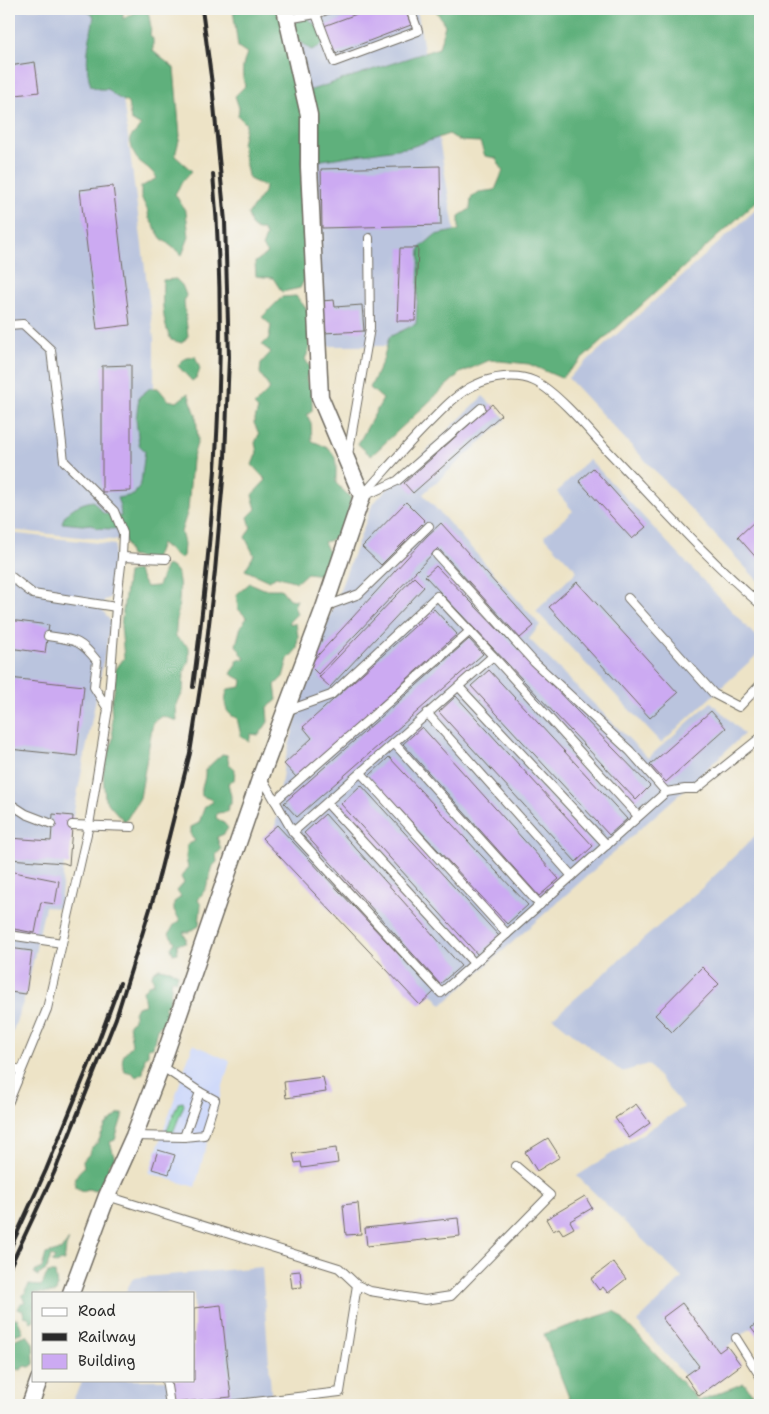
<svg xmlns="http://www.w3.org/2000/svg" width="769" height="1414" font-family="'Shantell Sans',sans-serif">
	<style>
		.built { fill: #d0daf9 }
		.industrial { fill: #bac4de }
		.green { fill: #73cc92; stroke: #4f7c5e }
		.forest { fill: #5eb07c; stroke: #446e54 }
		.building { fill: #ccaaf2 }
		.lines { fill: none; stroke-linecap: round; stroke-linejoin: round }
		.service-casing { stroke: #6f6b61; stroke-width: 10 }
		.minor-casing { stroke: #6f6b61; stroke-width: 19 }
		.service { stroke: #fff; stroke-width: 8 }
		.minor { stroke: #fff; stroke-width: 16 }
		.rail { stroke: #2b2b2b; stroke-width: 4 }
	</style>
	<rect width="100%" height="100%" fill="#f6f6f2"/>
	<filter id="ink" filterUnits="userSpaceOnUse"><feTurbulence type="fractalNoise" baseFrequency=".02" numOctaves="2"/><feDisplacementMap in="SourceGraphic" scale="10" xChannelSelector="R" yChannelSelector="G"/><feConvolveMatrix kernelMatrix="1 2 1 2 8 2 1 2 1" color-interpolation-filters="sRGB"/></filter>
	<filter id="wash" filterUnits="userSpaceOnUse"><feTurbulence type="fractalNoise" baseFrequency=".0096" numOctaves="4" result="noise"/><feDisplacementMap in="SourceGraphic" scale="20" xChannelSelector="R" yChannelSelector="G"/><feGaussianBlur stdDeviation="1.12" result="paint"/><feColorMatrix in="noise" values="0 0 0 0 0 0 0 0 0 0 0 0 0 0 0 0 0 1.4 0 .05"/><feComposite in="paint" operator="in"/></filter>
	<g filter="url(#wash)">
		<rect width="100%" height="100%" fill="#ede3c6"/>
		<!-- built -->
		<path class="built" d="M193,1044L230,1061L195,1187L149,1173Z"/>
		<!-- industrial -->
		<g class="industrial">
			<path d="M9,9H117L115,37L154,338V544L9,530Z"/>
			<path d="M288,9H417L457,245L409,346H321Z"/>
			<path d="M760,206V583L568,378Z"/>
			<path d="M483,396L506,419L423,494L540,625L529,639L648,758L711,702L744,734L685,789L442,1005L275,828L284,764L312,662L373,503Z"/>
			<path d="M589,459L760,641V652L661,743L536,611L577,571L544,536L573,511L557,492Z"/>
			<path d="M9,533L115,545L110,598L104,600L103,611L111,622L73,816L69,865L64,864L60,908L45,907L26,994L9,1042Z"/>
			<path d="M760,831V1337L759,1338L751,1328L728,1346L741,1365L699,1396L685,1376L637,1322L682,1278L577,1176L684,1107L648,1064L622,1072L553,1018L703,887Z"/>
			<path d="M262,1267L272,1405H70L83,1380H194V1293H125L133,1278Z"/>
		</g>
		<!-- green -->
		<path class="green" d="M183,1102L184,1105L172,1135H167L166,1133L178,1103Z"/>
		<!-- forest -->
		<g class="forest">
			<path d="M84,9H123V19L140,10L148,11L151,27L150,35L153,39V51L174,68L180,136L175,156L192,171L182,182L175,194L186,212L189,237L182,255L161,238L149,218L147,209L141,197V187L157,178C144,159 134,167 130,138L141,126L131,120L128,103L115,96L108,89H99L91,86C83,61 90,41 94,16Z"/>
			<path d="M233,9H276L291,11L293,23L307,18L319,28L323,42L319,47L311,50L301,42L289,54L304,115L301,203L307,263L305,279L300,288L282,292L273,278L256,276L255,262L268,253L262,247L266,236L263,230H257L251,225L248,214L264,192L265,186L251,180L248,176L242,145L246,124L238,116L239,108L235,96L245,86C241,73 242,66 247,53L238,47Z"/>
			<path d="M435,9H760V198L561,378L529,364L490,360L460,373L371,456L358,444L383,399L370,388L383,360L389,337L416,324L420,248L435,235L459,230V216L470,209L471,198L479,192L495,190L503,171L496,158L485,156L480,142L460,141L449,134L411,147L315,161L308,91L439,48L445,25Z"/>
			<path d="M176,279L182,285L186,295L184,302L188,336L182,343L171,340C162,321 162,301 163,280Z"/>
			<path d="M296,296L309,312L310,348L305,359L310,367L306,379L312,390V411L307,415L311,423L312,441C339,451 336,456 336,483L351,498C346,519 347,537 324,542L332,559L323,575L307,573L297,582L276,576L269,581L245,570L254,555L245,537L251,527L248,517L256,509L252,495L266,480L252,465L257,452L255,443L259,434L254,423L258,409L254,405L270,389L260,373L261,363L271,352L262,345L269,338L271,325L262,317L282,297Z"/>
			<path d="M195,356L200,369L197,377L192,381L178,366L184,359Z"/>
			<path d="M150,388H158L168,400L177,402L188,393L196,415L198,440L192,460L188,510L181,532L184,544L183,556L180,559L161,543L153,565L148,566L142,558L130,556L121,528L111,529L97,528L91,524L82,525L62,523C65,510 80,503 93,501L103,513L121,517L120,506L117,498L134,495L141,483L145,451L139,445L136,419L139,397Z"/>
			<path d="M166,565C169,566 171,567 173,568C187,579 174,622 176,637L189,647V660L184,673L183,692L176,706L177,721L162,716L153,722L140,798L125,822L112,808L105,799L103,773L113,738L111,703L114,692L116,669L124,658L121,626L128,573L137,570L146,587L158,586Z"/>
			<path d="M250,583L264,589H281L289,599L297,600L294,606L297,614L288,623L296,624L298,636L297,649L288,659L283,677L275,685L277,700L267,708L268,722L259,735L251,734L249,742L241,736L237,718C224,714 223,701 228,689L241,687L242,680L231,674L238,660L245,659L236,645L241,626L247,618L238,609L236,595Z"/>
			<path d="M222,754L227,755L229,764L235,769L234,780L228,783L231,796V804L228,806L227,812L217,813L216,818L223,822L228,828L224,834L217,837L221,850L216,854L217,862L213,866L206,888L198,900L201,905L199,926L189,932H183L186,938V943L177,944L178,953L173,954L171,948L175,942L169,934L174,925L180,921L174,910V902L181,897L177,891L184,883L181,877L188,868L186,858L187,845L195,841L191,836V827L199,823L205,806L213,802L210,799L202,796C200,786 206,782 205,770Z"/>
			<path d="M159,968L170,970L178,974L176,981L172,979L169,1005L164,1007L167,1012C166,1020 164,1025 157,1028L153,1047L148,1048V1055L145,1057L143,1073L136,1077L132,1073L125,1071C119,1060 124,1053 132,1045L129,1024L134,1020V1013L137,1007L145,1005L143,991L148,985L154,983L152,976L153,972Z"/>
			<path d="M119,1114H123L115,1140L110,1142L115,1159L108,1165L109,1176L101,1180L103,1185L95,1191L88,1189L83,1191L75,1187C74,1178 77,1173 84,1167L83,1161L89,1154L91,1148L98,1142L106,1125Z"/>
			<path d="M69,1240L66,1247L64,1263L61,1261L56,1264L52,1262L55,1258L51,1256L46,1270L37,1276L34,1272L42,1268L46,1254L61,1250Z"/>
			<path d="M48,1273H55L57,1287L56,1293H34V1320L31,1322L28,1317L24,1316L23,1311L18,1309L21,1303L25,1302L22,1296L26,1293L25,1291L29,1285L41,1286C45,1282 44,1277 48,1273Z"/>
			<path d="M615,1311L699,1401L744,1383L760,1405H572L544,1334Z"/>
			<path d="M17,1318L23,1332L9,1337V1331H12V1328L9,1324L11,1320Z"/>
			<path d="M27,1335L33,1343L34,1364L30,1367L24,1366L21,1370L15,1369L12,1365L11,1355L9,1356C9,1341 13,1339 27,1335Z"/>
		</g>
		<g id="blocks">
			<!-- building -->
			<g class="building">
				<path d="M370,9H405L411,25L335,54L324,26Z"/>
				<path d="M35,62L39,92L9,96V66Z"/>
				<path d="M440,166L441,225L322,228L321,169Z"/>
				<path d="M113,186L130,325L97,329L80,190Z"/>
				<path d="M400,248H418L415,321H397Z"/>
				<path d="M334,300L335,307L362,305L364,331L323,333L321,301Z"/>
				<path d="M131,365V491L102,492V366Z"/>
				<path d="M492,404L501,415L413,493L404,483Z"/>
				<path d="M593,468L646,527L632,539L579,481Z"/>
				<path d="M406,502L425,521L381,565L362,547Z"/>
				<path d="M756,520L760,524V562L738,537Z"/>
				<path d="M441,523L534,626L520,638L438,548L318,674L309,665L427,536Z"/>
				<path d="M436,566L650,786L636,800L425,576Z"/>
				<path d="M414,577L424,587L330,687L319,677Z"/>
				<path d="M577,582L678,693L650,718L549,607Z"/>
				<path d="M434,609L457,634L297,778L284,764L312,738L303,727Z"/>
				<path d="M9,620L49,625L45,653L9,648Z"/>
				<path d="M469,639L483,654L297,817L284,803Z"/>
				<path d="M489,670L627,819L609,835L471,686Z"/>
				<path d="M9,678L84,686L77,756L9,749Z"/>
				<path d="M456,696L593,846L576,862L439,712Z"/>
				<path d="M711,711L726,728L666,782L650,765Z"/>
				<path d="M422,727L559,879L539,896L403,744Z"/>
				<path d="M389,757L528,905L507,924L369,776Z"/>
				<path d="M361,785L499,936L478,955L341,804Z"/>
				<path d="M53,814L73,816L69,865L64,863L9,859V838L51,841Z"/>
				<path d="M325,814L461,966L440,984L304,833Z"/>
				<path d="M277,825L434,992L420,1005L262,838Z"/>
				<path d="M9,871L59,881L55,904L41,902L35,933L9,928Z"/>
				<path d="M9,948L32,951L26,994L9,992Z"/>
				<path d="M702,967L719,984L672,1032L655,1015Z"/>
				<path d="M323,1077L326,1092L286,1098L284,1082Z"/>
				<path d="M636,1104L650,1123L629,1138L615,1118Z"/>
				<path d="M548,1138L560,1157L537,1171L525,1152Z"/>
				<path d="M336,1148L338,1163L302,1168L301,1162L295,1163L293,1154Z"/>
				<path d="M158,1150L175,1155L169,1174L152,1169Z"/>
				<path d="M585,1196L592,1208L570,1221L574,1228L563,1234L559,1228L553,1231L546,1219Z"/>
				<path d="M358,1203L361,1234L346,1235L343,1205Z"/>
				<path d="M458,1218L460,1236L367,1246L365,1228Z"/>
				<path d="M613,1262L626,1279L608,1293L603,1287L599,1290L591,1279Z"/>
				<path d="M300,1271L302,1287L292,1288L290,1272Z"/>
				<path d="M682,1303L719,1352L727,1346L741,1365L699,1396L685,1376L699,1366L662,1318Z"/>
				<path d="M221,1305L231,1397L173,1403L170,1380H194V1308Z"/>
				<path d="M760,1320V1337L759,1338L751,1328Z"/>
			</g>
		</g>
	</g>
	<g filter="url(#ink)">
		<use href="#blocks" fill-opacity="0" stroke="#6f6b61" stroke-width="1"/>
		<g class="lines">
			<!-- service casing -->
			<g class="service-casing">
				<g id="service">
					<path d="M316,14L334,62L418,31L410,9"/>
					<path d="M287,19L316,14L329,9"/>
					<path d="M9,325L23,324L51,350L64,461L114,511L123,533L122,557"/>
					<path d="M348,455L370,328L369,238"/>
					<path d="M362,496C384,472 405,447 428,424C442,410 457,393 475,385C491,377 516,373 534,381C556,391 588,429 605,448C656,501 704,556 760,604"/>
					<path d="M364,496L397,481L481,408"/>
					<path d="M437,555L534,662L630,751L666,792"/>
					<path d="M9,575L33,594L116,607"/>
					<path d="M628,598L714,694L739,707L760,685"/>
					<path d="M324,607L359,594L429,526"/>
					<path d="M48,636C74,640 80,639 97,661L94,687L108,709"/>
					<path d="M459,687L607,845"/>
					<path d="M286,711L331,695L437,596L493,656"/>
					<path d="M427,713L572,876"/>
					<path d="M394,743L540,905"/>
					<path d="M361,773L507,934"/>
					<path d="M262,778L293,832L441,993L666,792L685,789H696L760,738"/>
					<path d="M275,801L470,631"/>
					<path d="M9,803L26,814L52,824"/>
					<path d="M327,803L474,963"/>
					<path d="M72,825L132,827"/>
					<path d="M293,832L493,656L638,816"/>
					<path d="M9,935L62,943"/>
					<path d="M9,1067L21,1070"/>
					<path d="M9,1101L47,1009L89,825L108,709L116,607L122,557L166,559"/>
					<path d="M134,1136L184,1137L200,1092L161,1066"/>
					<path d="M184,1137L204,1135L215,1100L200,1092"/>
					<path d="M107,1196L339,1268L357,1285L340,1392L228,1405"/>
					<path d="M357,1285L370,1291L425,1300L451,1296L550,1195L516,1166"/>
					<path d="M736,1338L760,1376"/>
					<path d="M166,1380L170,1405"/>
				</g>
			</g>
			<!-- minor casing -->
			<g class="minor-casing">
				<g id="minor">
					<path d="M71,1293L107,1196L134,1136L161,1066L261,776L324,608L362,496L320,397L309,167V115L285,9"/>
					<path d="M30,1405L39,1380"/>
				</g>
			</g>
			<!-- service -->
			<use href="#service" class="service"/>
			<!-- minor -->
			<use href="#minor" class="minor"/>
			<!-- rail -->
			<g class="rail">
				<path d="M193,687C215,517 229,345 213,174"/>
				<path d="M9,1251L46,1170L97,1045L120,983"/>
				<path d="M9,1269L54,1173L116,1018L154,896L190,753L206,650L215,571L225,457L229,357L225,222L212,84L202,9"/>
			</g>
		</g>
	</g>
	<!-- margin -->
	<rect width="769" height="1414" fill="none" stroke="#f6f6f2" stroke-width="30"/>
	<!-- legend -->
	<rect x="32" y="1292" width="162" height="90" fill="#f6f6f2" stroke="#a5a5a2"/>
	<rect x="42" y="1308" width="25" height="8" fill="#ffffff" stroke="#a5a5a2"/>
	<text x="78" y="1316" font-size="15" fill="#2b2b2b">Road</text>
	<rect x="42" y="1333" width="25" height="8" fill="#2b2b2b" stroke="#a5a5a2"/>
	<text x="78" y="1342" font-size="15" fill="#2b2b2b">Railway</text>
	<rect x="42" y="1354" width="25" height="15" fill="#ccaaf2" stroke="#a5a5a2"/>
	<text x="78" y="1366" font-size="15" fill="#2b2b2b">Building</text>
</svg>
